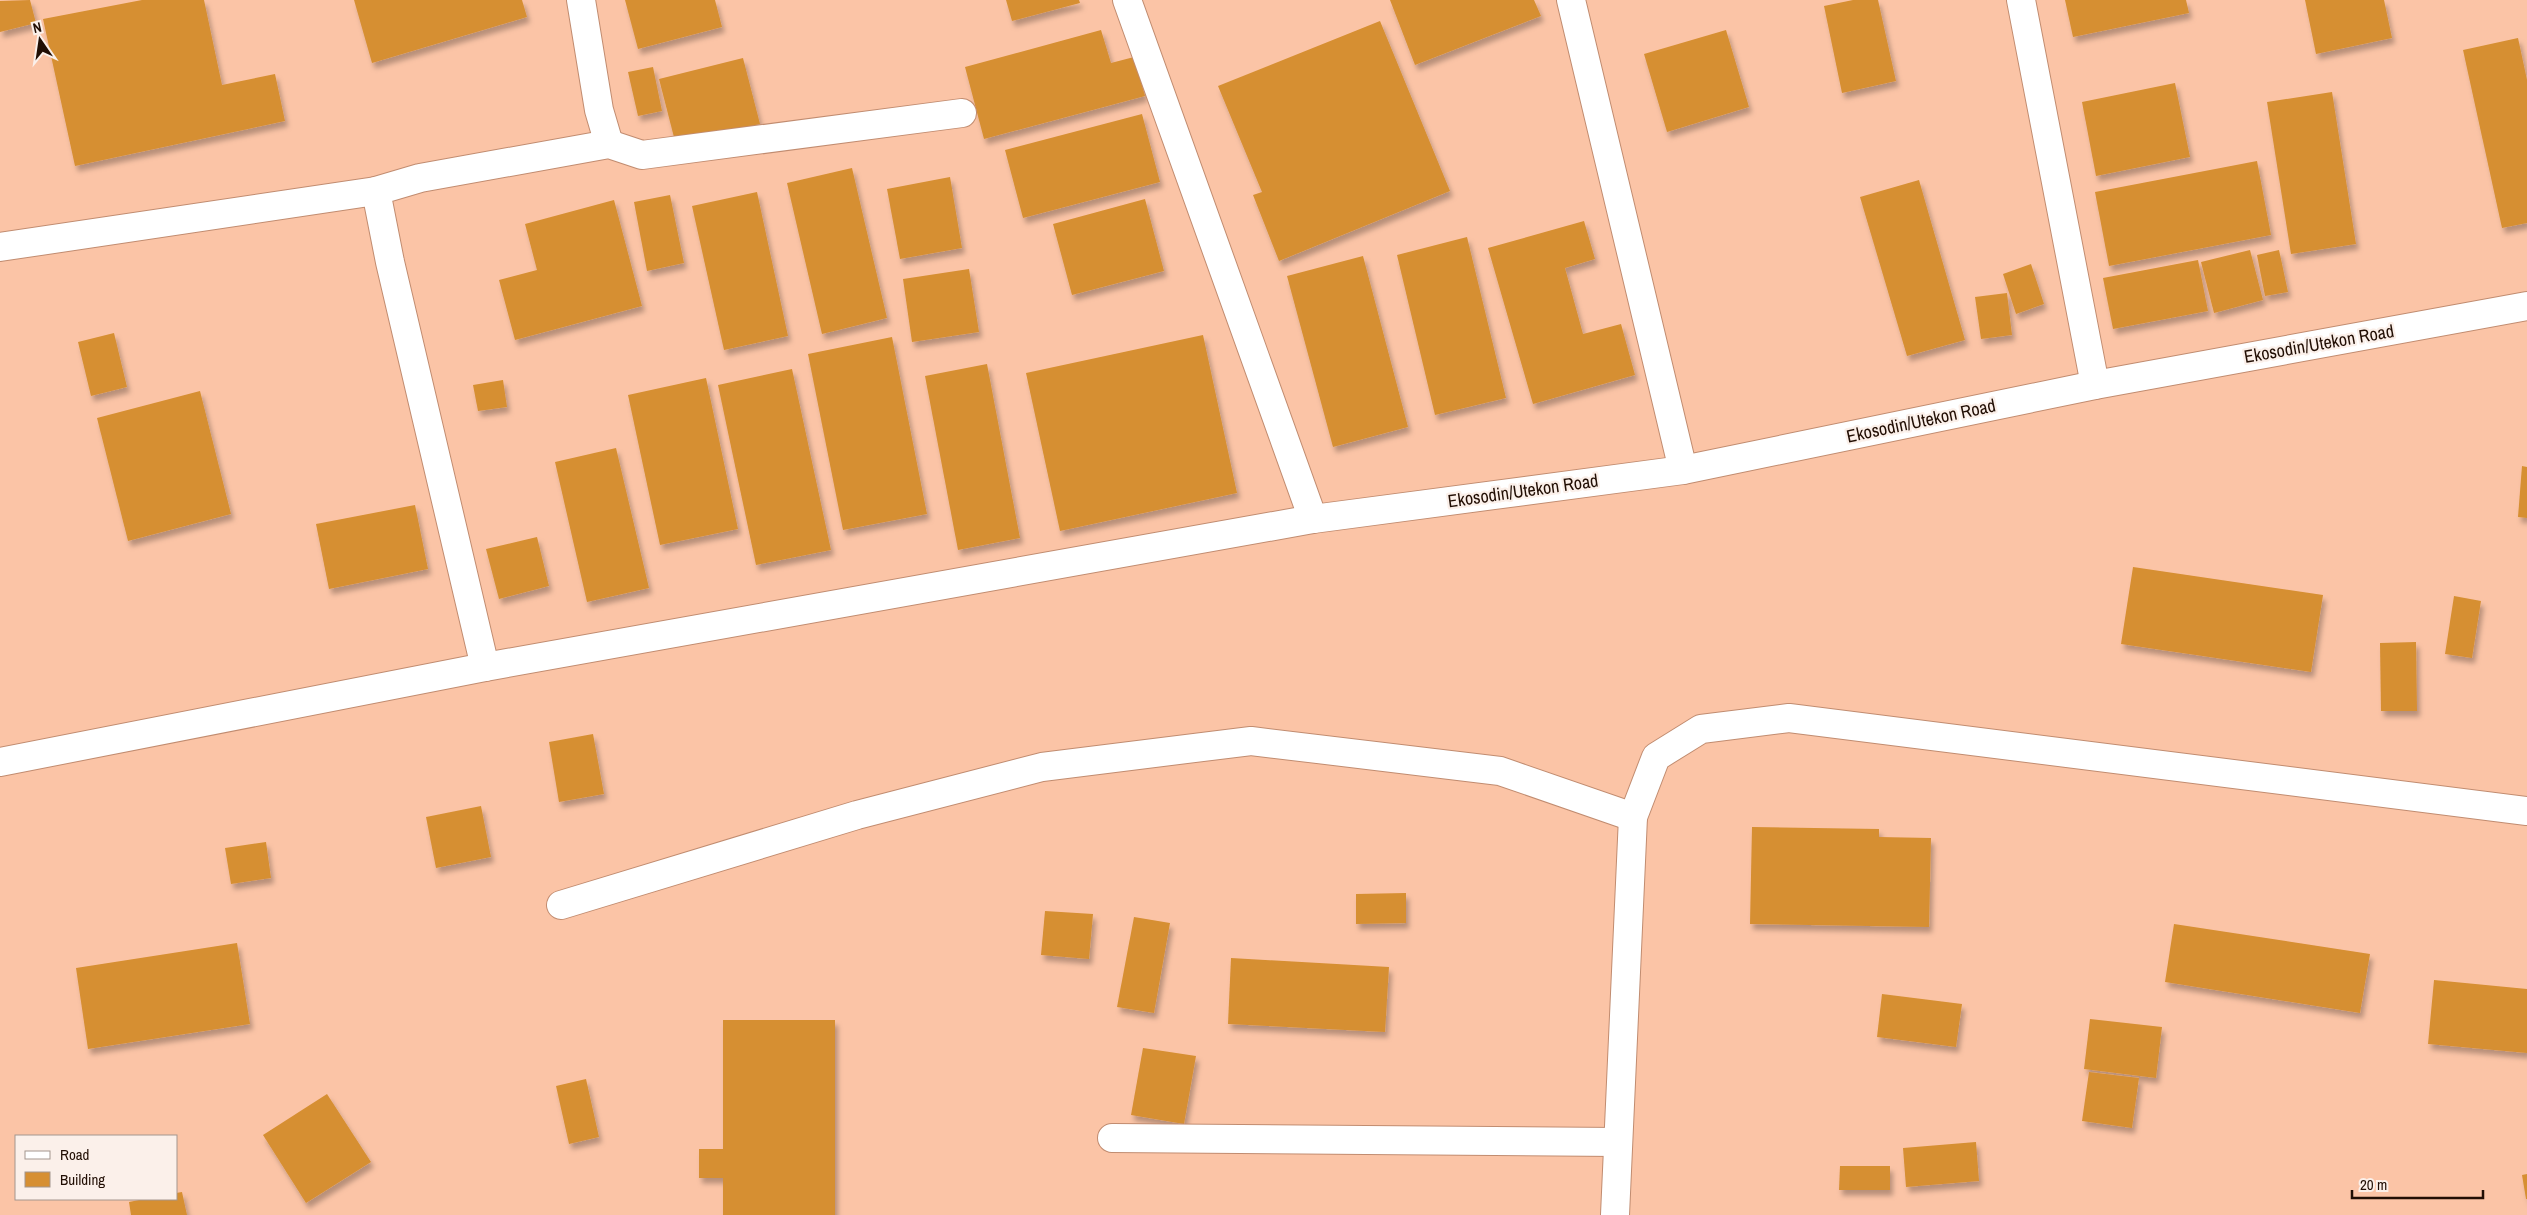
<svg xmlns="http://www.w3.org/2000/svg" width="2527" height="1215" font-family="'Archivo Narrow',sans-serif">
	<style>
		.building { fill: #d68f32; filter: url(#shadow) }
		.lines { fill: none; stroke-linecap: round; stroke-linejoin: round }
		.minor-casing { stroke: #c18c70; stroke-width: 30 }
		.minor { stroke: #fff; stroke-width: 28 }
		.labels { text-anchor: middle; stroke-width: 4.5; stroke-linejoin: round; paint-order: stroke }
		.street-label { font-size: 18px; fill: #210e04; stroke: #fbf0ea }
	</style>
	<defs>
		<filter id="shadow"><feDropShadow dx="3" dy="5.5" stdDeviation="2.5" flood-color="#0004"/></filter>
	</defs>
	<rect width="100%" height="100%" fill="#fbc4a6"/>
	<!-- building -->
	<g class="building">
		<path d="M30,0L36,23L0,32V1Z"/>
		<path d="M142,0H204L222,85L275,74L285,121L75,166L43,19Z"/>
		<path d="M354,0H522L527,17L372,63Z"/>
		<path d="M625,0H715L722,27L638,49Z"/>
		<path d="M1006,0H1079L1080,3L1012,21Z"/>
		<path d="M1390,0H1534L1541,16L1415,65Z"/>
		<path d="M1853,0H1878L1896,81L1842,93L1824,6Z"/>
		<path d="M2065,0H2186L2189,13L2073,37Z"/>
		<path d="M2305,0H2384L2392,38L2316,54Z"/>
		<path d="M1380,21L1450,191L1279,261L1253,195L1262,192L1218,86Z"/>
		<path d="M1101,30L1111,63L1134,57L1145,96L984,139L965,67Z"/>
		<path d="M1726,30L1749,107L1667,132L1644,54Z"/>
		<path d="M2518,38L2527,80V223L2502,228L2463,50Z"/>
		<path d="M743,58L760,124L676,145L659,79Z"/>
		<path d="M653,67L662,111L638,116L628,72Z"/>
		<path d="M2175,83L2190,157L2096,176L2082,102Z"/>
		<path d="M2332,92L2356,244L2291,254L2267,102Z"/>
		<path d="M1142,114L1160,182L1023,218L1005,150Z"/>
		<path d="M2257,161L2271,235L2109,266L2095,192Z"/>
		<path d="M852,168L887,318L822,334L787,183Z"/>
		<path d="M950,177L962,248L900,259L887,189Z"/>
		<path d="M1919,180L1965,340L1907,356L1860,197Z"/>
		<path d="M757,192L788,336L724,350L692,206Z"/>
		<path d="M670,195L684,263L647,271L634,202Z"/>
		<path d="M1145,199L1164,271L1072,295L1053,224Z"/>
		<path d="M614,200L642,306L515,340L499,280L537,270L525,224Z"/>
		<path d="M1584,221L1595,259L1565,268L1583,334L1621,324L1635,375L1533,404L1488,248Z"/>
		<path d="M1467,237L1506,398L1435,415L1397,255Z"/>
		<path d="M2250,250L2263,300L2214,313L2201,262Z"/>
		<path d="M2279,250L2288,292L2265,296L2257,255Z"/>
		<path d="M1363,256L1408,427L1333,447L1287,276Z"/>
		<path d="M2198,260L2208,311L2113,329L2103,278Z"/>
		<path d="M2031,264L2044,304L2016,314L2003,274Z"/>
		<path d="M969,269L979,332L912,342L903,279Z"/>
		<path d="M2007,293L2012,335L1981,339L1975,297Z"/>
		<path d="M114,333L127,387L91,396L78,342Z"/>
		<path d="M1203,335L1237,493L1060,531L1026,373Z"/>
		<path d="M892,337L927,514L843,530L808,354Z"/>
		<path d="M987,364L1020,538L958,550L925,376Z"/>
		<path d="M792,369L831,550L756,565L718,385Z"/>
		<path d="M706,378L738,529L660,545L628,395Z"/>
		<path d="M503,380L507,407L478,411L473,385Z"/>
		<path d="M200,391L231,514L128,541L97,418Z"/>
		<path d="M616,448L649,588L587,602L555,462Z"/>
		<path d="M2522,466L2527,467V518L2518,517Z"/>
		<path d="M415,505L428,569L329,589L316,524Z"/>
		<path d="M537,537L549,586L499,599L486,549Z"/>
		<path d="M2133,567L2323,595L2311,672L2121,644Z"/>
		<path d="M2454,596L2481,601L2472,658L2445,654Z"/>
		<path d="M2416,642L2417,711H2381L2380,643Z"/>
		<path d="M593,734L604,794L559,802L549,742Z"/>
		<path d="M481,806L491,857L436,868L426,817Z"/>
		<path d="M1752,827L1879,829V837L1931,838L1929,927L1750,924Z"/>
		<path d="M266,842L271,878L231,884L225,848Z"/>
		<path d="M1406,893V923L1356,924V894Z"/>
		<path d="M1045,911L1093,914L1089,959L1041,955Z"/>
		<path d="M1134,917L1170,923L1154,1013L1117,1007Z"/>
		<path d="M2174,924L2370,954L2360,1013L2165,982Z"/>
		<path d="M237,943L250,1024L88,1049L76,968Z"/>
		<path d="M1231,958L1389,967L1385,1032L1228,1024Z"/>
		<path d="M2434,980L2527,989V1053L2428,1044Z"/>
		<path d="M1882,994L1962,1004L1956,1047L1877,1037Z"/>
		<path d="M2090,1019L2162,1027L2156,1078L2084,1069Z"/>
		<path d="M723,1020H835V1215H723V1178H699V1149H723Z"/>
		<path d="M1143,1048L1196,1056L1184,1124L1131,1115Z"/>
		<path d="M2089,1072L2139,1078L2132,1128L2082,1121Z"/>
		<path d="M586,1079L599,1137L569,1144L556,1086Z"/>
		<path d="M327,1094L371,1162L306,1203L263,1135Z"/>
		<path d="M1976,1142L1979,1181L1906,1187L1903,1148Z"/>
		<path d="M1840,1166H1890V1190H1839Z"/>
		<path d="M2527,1174V1199H2526L2522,1175Z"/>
		<path d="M182,1192L187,1215H131L129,1202L144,1199H176V1193Z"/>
	</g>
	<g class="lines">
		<!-- minor casing -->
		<g class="minor-casing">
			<g id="minor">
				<path d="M581,0L599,110L609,144"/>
				<path d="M1127,0L1313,519"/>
				<path d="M1571,0L1683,470"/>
				<path d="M2021,0L2095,385"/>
				<path d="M0,247L376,191"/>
				<path d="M485,667L390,262L376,191L420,178L609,144L642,155L962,113"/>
				<path d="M0,762L485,667L1313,519L1683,470L2095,385L2527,306"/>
				<path d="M561,905L857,815L1042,767L1251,741L1500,771L1633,817"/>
				<path d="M1112,1138L1618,1142"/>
				<path d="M1615,1215L1633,817L1656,757L1701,729L1789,718L2527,811"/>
			</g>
		</g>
		<!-- minor -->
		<use href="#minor" class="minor"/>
	</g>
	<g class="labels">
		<!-- street labels -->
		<g class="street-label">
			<text transform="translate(2319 344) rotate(-10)" y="6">Ekosodin/Utekon Road</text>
			<text transform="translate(1921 421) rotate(-12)" y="6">Ekosodin/Utekon Road</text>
			<text transform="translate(1523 491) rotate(-8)" y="6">Ekosodin/Utekon Road</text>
		</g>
	</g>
	<!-- legend -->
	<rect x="15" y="1135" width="162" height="65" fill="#fbf0ea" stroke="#a4968e"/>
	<rect x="25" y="1151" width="25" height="8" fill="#ffffff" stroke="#a4968e"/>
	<text x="60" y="1160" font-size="15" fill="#210e04">Road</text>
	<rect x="25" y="1172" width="25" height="15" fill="#d68f32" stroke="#a4968e"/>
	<text x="60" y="1185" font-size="15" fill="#210e04">Building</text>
	<!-- north arrow -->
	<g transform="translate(40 40) rotate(347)" stroke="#fbf0ea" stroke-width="4" paint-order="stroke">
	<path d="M0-4L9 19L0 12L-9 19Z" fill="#210e04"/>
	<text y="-8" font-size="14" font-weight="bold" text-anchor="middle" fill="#210e04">N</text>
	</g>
	<!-- scale -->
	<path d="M2352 1190v8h131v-8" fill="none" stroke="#210e04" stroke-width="2.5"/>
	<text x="2360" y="1190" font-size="15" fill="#210e04" stroke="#fbf0ea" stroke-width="4" paint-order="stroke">20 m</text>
</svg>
